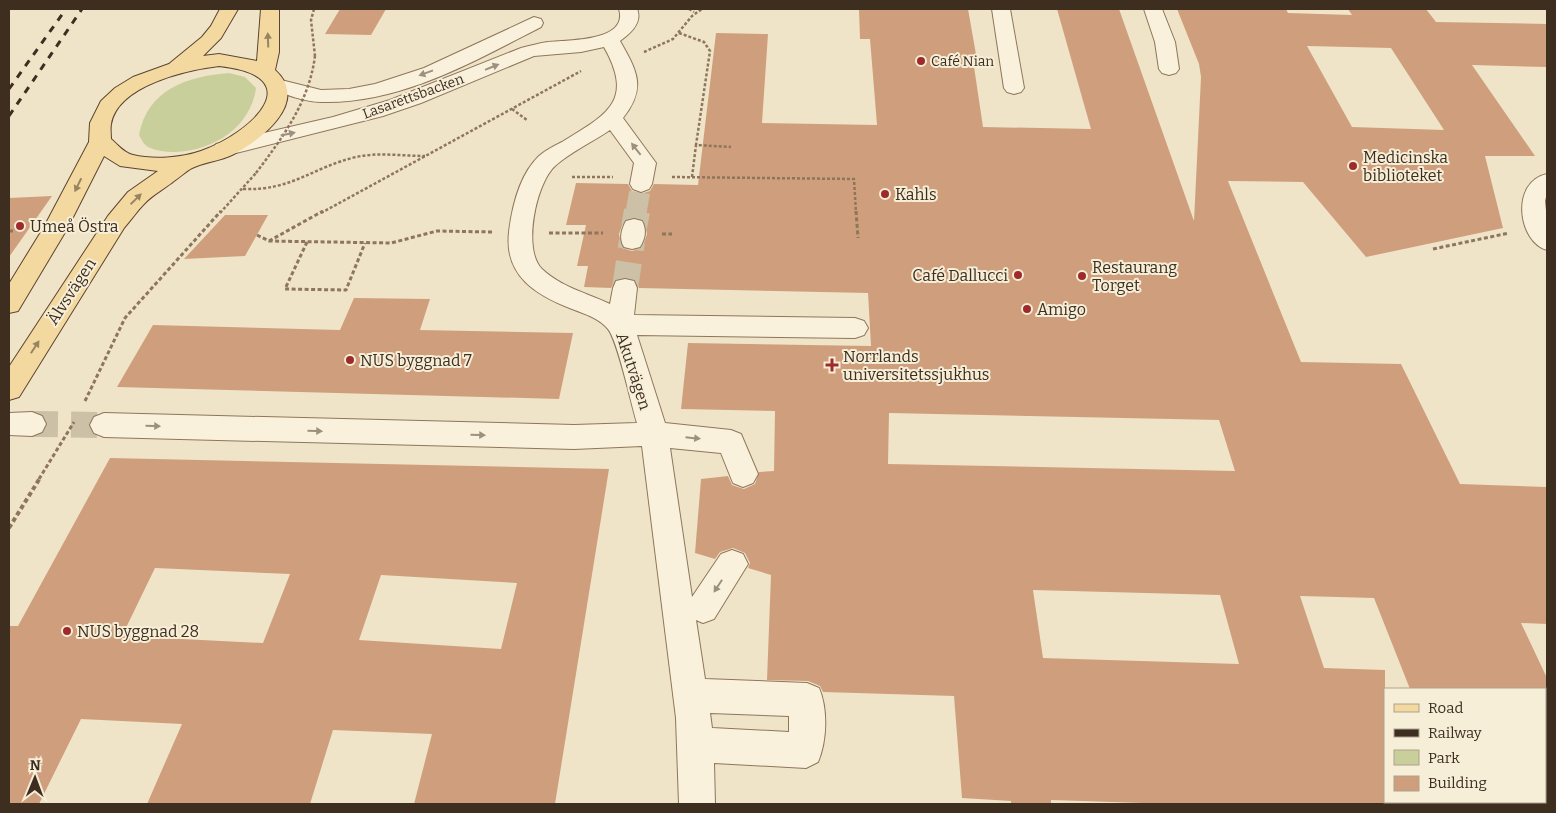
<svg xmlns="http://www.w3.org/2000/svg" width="1556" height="813" font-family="Bitter,serif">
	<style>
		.green { fill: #c9cf9b }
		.building { fill: #cf9f7d; fill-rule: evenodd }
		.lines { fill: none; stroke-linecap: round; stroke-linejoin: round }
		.minor-tunnel-far1 { stroke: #ccc0a6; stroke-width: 21; stroke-dasharray: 21 11; stroke-linecap: butt }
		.minor-tunnel { stroke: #ccc0a6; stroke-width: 26; stroke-dasharray: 26 13; stroke-linecap: butt }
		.minor-casing { stroke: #8d765c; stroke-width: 2 }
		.major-casing { stroke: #5b4430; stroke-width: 2 }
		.path-far2 { stroke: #8d765c; stroke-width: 2.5; stroke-dasharray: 3 2; stroke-linecap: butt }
		.path-far1 { stroke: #8d765c; stroke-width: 3; stroke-dasharray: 4 2.5; stroke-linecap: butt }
		.path { stroke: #8d765c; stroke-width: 4; stroke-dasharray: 4.5 3; stroke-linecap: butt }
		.minor { fill: #faf1dc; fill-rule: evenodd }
		.major { fill: #f3d9a0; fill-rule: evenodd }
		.rail { stroke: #3d2e20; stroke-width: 3; stroke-dasharray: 7 7; stroke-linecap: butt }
		.path-bridge { stroke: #8d765c; stroke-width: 2.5; stroke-dasharray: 3 2; stroke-linecap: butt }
		.oneway { fill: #988460 }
		.oneway2 { fill: #9c907e }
		.poi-dot { fill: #9e2a2b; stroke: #f7eed8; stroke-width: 2 }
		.labels { text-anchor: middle; stroke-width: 4; stroke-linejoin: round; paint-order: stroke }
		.far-poi-label { font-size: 14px; fill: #3d2e20; stroke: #f7eed8; text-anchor: start }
		.far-street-label { font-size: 14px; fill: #3d2e20; stroke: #f7eed8 }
		.poi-label { font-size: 16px; fill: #3d2e20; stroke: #f7eed8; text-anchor: start }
		.street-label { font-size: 16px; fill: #3d2e20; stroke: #f7eed8 }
	</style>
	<rect width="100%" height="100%" fill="#f0e4c8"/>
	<!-- green -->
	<path class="green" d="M229,73L245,77L256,88C251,127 213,151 175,152C166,152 156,151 148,147C144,145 141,139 139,135C147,90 187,76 229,73Z"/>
	<!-- building -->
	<g class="building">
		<path d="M340,9H386L371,35L325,34Z"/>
		<path d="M859,9H968L977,60H973L983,127L1091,129L1057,9H1119L1194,221L1201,77L1199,64L1177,9H1286L1288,13L1352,15L1348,9H1426L1436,22L1547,24V67L1472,65L1535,156H1485L1503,228L1366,257L1303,182L1228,181L1301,362L1401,364L1460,484L1547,487V624L1521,623L1547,678V689H1410L1374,598L1300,596L1324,668L1385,670V804H1173L1051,800V804H1011V801L962,798L954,696L823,692L820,686L808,681L767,680L771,575L748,568L750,563L745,553L733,548L720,552L715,559L695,553L701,479L728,476L732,485L744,489L755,484L759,472L774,471L775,411L681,409L688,343L871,346L868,293L639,288L636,280L625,277L616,279L611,288L584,287L588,266H577L586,225H566L576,183L628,184L632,191L640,194L650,191L654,184L698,185L716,33L768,34L762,123L877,125L870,39H860ZM1307,46L1391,48L1444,130L1352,127ZM634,217L644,220L647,234L642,248L632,251L622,248L619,234L624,220ZM889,413L1219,420L1235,471L888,464ZM1033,590L1220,595L1239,664L1043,658Z"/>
		<path d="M52,196L9,257V198Z"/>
		<path d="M225,215H268L245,256L184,259Z"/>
		<path d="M354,298L430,299L420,330L573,333L559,399L117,387L153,325L340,330Z"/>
		<path d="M110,458L609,469L555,804H414L432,734L333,730L310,804H147L182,724L81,719L39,804H9V626H18ZM155,568L290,574L263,643L122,636ZM381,575L517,583L501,649L359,640Z"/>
	</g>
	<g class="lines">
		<!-- minor-tunnel-far1 -->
		<path class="minor-tunnel-far1" d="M636,213L641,184"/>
		<!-- minor-tunnel -->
		<g class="minor-tunnel">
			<path d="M634,227L637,211"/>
			<path d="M625,288L632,241"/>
			<path d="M32,424L104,425"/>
		</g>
		<!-- minor casing -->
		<g class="minor-casing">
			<g id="minor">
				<path d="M619,9H637C643,23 630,34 620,41C637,71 647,88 623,118L656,163L652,184L649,189L641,192L633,189L630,184L634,163L610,130C594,141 569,153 555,166C536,183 522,250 542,269C561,287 587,293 610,304L613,288L616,281L625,279L634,281L637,288L634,315L855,318L864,321L868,328L864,335L855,338L637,335L665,423L731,430L741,434L758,474L753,483L743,487L733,483L721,453L670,448L692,597L721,554L732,550L743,554L748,564L714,619L703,623L696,620L705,679L807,683L819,688C828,709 827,741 818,762L806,768L714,763L715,804H679L676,718L642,446L574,449L104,437L94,433L90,425L94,417L104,413L574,425L637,423C631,404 618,341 608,329C599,318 585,314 572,309C536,295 504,276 509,232C512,207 520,174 539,156C546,150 554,146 562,142C606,115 635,102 604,47L581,52L534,56L421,103L383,116L224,156L216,154L213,149L216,144L333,117L390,100L521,48C530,46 539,43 548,42C567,40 629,42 619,9ZM710,713L789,716V732L712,728Z"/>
				<path d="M992,9H1010L1024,88L1021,92L1014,94L1007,92L1004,88Z"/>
				<path d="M1144,9H1162L1175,42L1179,69L1176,73L1169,75L1162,73L1159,69L1155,42Z"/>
				<path d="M534,17L541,19L543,23L541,27C473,62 400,104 322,102C304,102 286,94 270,89L267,85L270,81L277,79L321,90L349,89L375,84L424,68Z"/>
				<path d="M1547,174V193L1545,201L1547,220V250C1518,242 1510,182 1547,174Z"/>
				<path d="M634,219L642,221C647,230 645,239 640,247L632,249L624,247C619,239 621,230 626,221Z"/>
				<path d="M32,412L42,416L46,424L42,432L32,436L9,435V413Z"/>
			</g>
		</g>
		<!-- major casing -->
		<g class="major-casing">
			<path id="major" d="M220,9H238L221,38L203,56L219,54L257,61L261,9H279V52L275,70C311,102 260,141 232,155C219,161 205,162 192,168C186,171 180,177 174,181C164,189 152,195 144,204C137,211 131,220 124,228L19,397L9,400V367L108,216L128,192L158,171L120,166L104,156L67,229L18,311L9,313V284L44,227L89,142L90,123L101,101L115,88L133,77L169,64L202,37L211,26ZM219,66C312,76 252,133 201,151C181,158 153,160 133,155C124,153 117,144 111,139C111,134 110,129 111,124C118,85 187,70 219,66Z"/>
		</g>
		<!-- path-far2 -->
		<g class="path-far2">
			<path d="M314,9L311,20L315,56"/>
			<path d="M689,9L694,12"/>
			<path d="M679,33L704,42L710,51L696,145"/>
			<path d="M644,52L673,39L692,16L702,9"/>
			<path d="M512,109L527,120"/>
			<path d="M572,177H613"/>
			<path d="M672,177L854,179L856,213"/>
			<path d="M692,177L696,145L731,147"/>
			<path d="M243,189C292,191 313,167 356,157C378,152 402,156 425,156"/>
			<path d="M220,213L256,173"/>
			<path d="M321,213L581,71"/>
		</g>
		<!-- path-far1 -->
		<g class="path-far1">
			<path d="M856,211L858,238"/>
			<path d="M9,231H13"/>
			<path d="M549,233H603"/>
			<path d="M662,234H672"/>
			<path d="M257,235L269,241L391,243L437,231L493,232"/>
			<path d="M269,241L323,211"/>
			<path d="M307,242L285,289L346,290L365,243"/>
			<path d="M1433,249L1509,233"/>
			<path d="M85,401L125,318L221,211"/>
			<path d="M39,479L74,422"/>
		</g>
		<!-- path -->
		<path class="path" d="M9,528L40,478"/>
		<!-- minor -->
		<use href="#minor" class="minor"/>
		<!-- major -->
		<use href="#major" class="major"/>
		<!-- rail -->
		<g class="rail">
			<path d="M9,89L66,9"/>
			<path d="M9,116L82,9"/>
		</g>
		<!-- path-bridge -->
		<path class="path-bridge" d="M256,173C283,137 309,102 315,56"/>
	</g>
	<!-- one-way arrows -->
	<defs><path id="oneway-solid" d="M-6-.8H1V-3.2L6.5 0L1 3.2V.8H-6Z" transform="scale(1.25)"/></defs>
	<g class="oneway">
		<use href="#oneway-solid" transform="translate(268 40) rotate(-92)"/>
		<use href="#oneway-solid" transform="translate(78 185) rotate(116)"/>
		<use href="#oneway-solid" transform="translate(136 199) rotate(-44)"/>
		<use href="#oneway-solid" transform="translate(35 347) rotate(-57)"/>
	</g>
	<g class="oneway2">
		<use href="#oneway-solid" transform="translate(492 67) rotate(-22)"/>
		<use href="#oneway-solid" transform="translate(426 73) rotate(160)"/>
		<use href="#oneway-solid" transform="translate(288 134) rotate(-12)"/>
		<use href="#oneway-solid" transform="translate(636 149) rotate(-128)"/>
		<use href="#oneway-solid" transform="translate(153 426) rotate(1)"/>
		<use href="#oneway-solid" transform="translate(315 431) rotate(1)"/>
		<use href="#oneway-solid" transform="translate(478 435) rotate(1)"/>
		<use href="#oneway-solid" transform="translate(693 438) rotate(6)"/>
		<use href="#oneway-solid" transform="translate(718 586) rotate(123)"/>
	</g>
	<!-- markers -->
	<g class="poi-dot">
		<circle cx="921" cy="61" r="5"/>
		<circle cx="1353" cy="166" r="5"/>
		<circle cx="885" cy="194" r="5"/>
		<circle cx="20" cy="226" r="5"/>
		<circle cx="1018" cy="275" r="5"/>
		<circle cx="1082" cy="276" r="5"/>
		<circle cx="1027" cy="309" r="5"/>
		<circle cx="350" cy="360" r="5"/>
		<path d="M829.5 357.5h5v5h5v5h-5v5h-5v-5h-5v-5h5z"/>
		<circle cx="67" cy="631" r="5"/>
	</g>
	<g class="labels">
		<!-- far-poi labels -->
		<g class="far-poi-label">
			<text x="931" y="66">Café Nian</text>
		</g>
		<!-- far-street labels -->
		<g class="far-street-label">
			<text transform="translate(413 96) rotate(-20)" y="5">Lasarettsbacken</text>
		</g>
		<!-- poi labels -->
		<g class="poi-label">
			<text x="1363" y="163">Medicinska<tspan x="1363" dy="18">biblioteket</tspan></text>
			<text x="895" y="200">Kahls</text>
			<text x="30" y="232">Umeå Östra</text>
			<text x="1092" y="273">Restaurang<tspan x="1092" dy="18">Torget</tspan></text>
			<text x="1008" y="281" text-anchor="end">Café Dallucci</text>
			<text x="1037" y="315">Amigo</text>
			<text x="843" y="362">Norrlands<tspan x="843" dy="18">universitetssjukhus</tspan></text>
			<text x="360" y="366">NUS byggnad 7</text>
			<text x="77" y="637">NUS byggnad 28</text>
		</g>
		<!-- street labels -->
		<g class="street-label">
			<text transform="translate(71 291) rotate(-57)" y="6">Älvsvägen</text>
			<text transform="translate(634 371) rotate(72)" y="6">Akutvägen</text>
		</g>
	</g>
	<!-- border -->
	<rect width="1556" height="813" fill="none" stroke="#3d2e20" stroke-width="20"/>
	<!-- legend -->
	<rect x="1384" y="688" width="162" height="115" fill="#f7eed8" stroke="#ada18e"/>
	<rect x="1394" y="704" width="25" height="8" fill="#f3d9a0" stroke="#ada18e"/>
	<text x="1428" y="713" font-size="15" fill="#3d2e20">Road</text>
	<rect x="1394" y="729" width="25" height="8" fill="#3d2e20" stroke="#ada18e"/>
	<text x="1428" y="738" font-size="15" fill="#3d2e20">Railway</text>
	<rect x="1394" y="750" width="25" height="15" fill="#c9cf9b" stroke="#ada18e"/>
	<text x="1428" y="763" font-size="15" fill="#3d2e20">Park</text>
	<rect x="1394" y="776" width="25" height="15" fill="#cf9f7d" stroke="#ada18e"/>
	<text x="1428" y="788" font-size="15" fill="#3d2e20">Building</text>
	<!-- north arrow -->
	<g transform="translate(35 778) rotate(1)" stroke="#f7eed8" stroke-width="4" paint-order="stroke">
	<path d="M0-4L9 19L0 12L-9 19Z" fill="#3d2e20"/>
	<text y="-8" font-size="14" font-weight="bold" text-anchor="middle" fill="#3d2e20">N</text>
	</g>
</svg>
